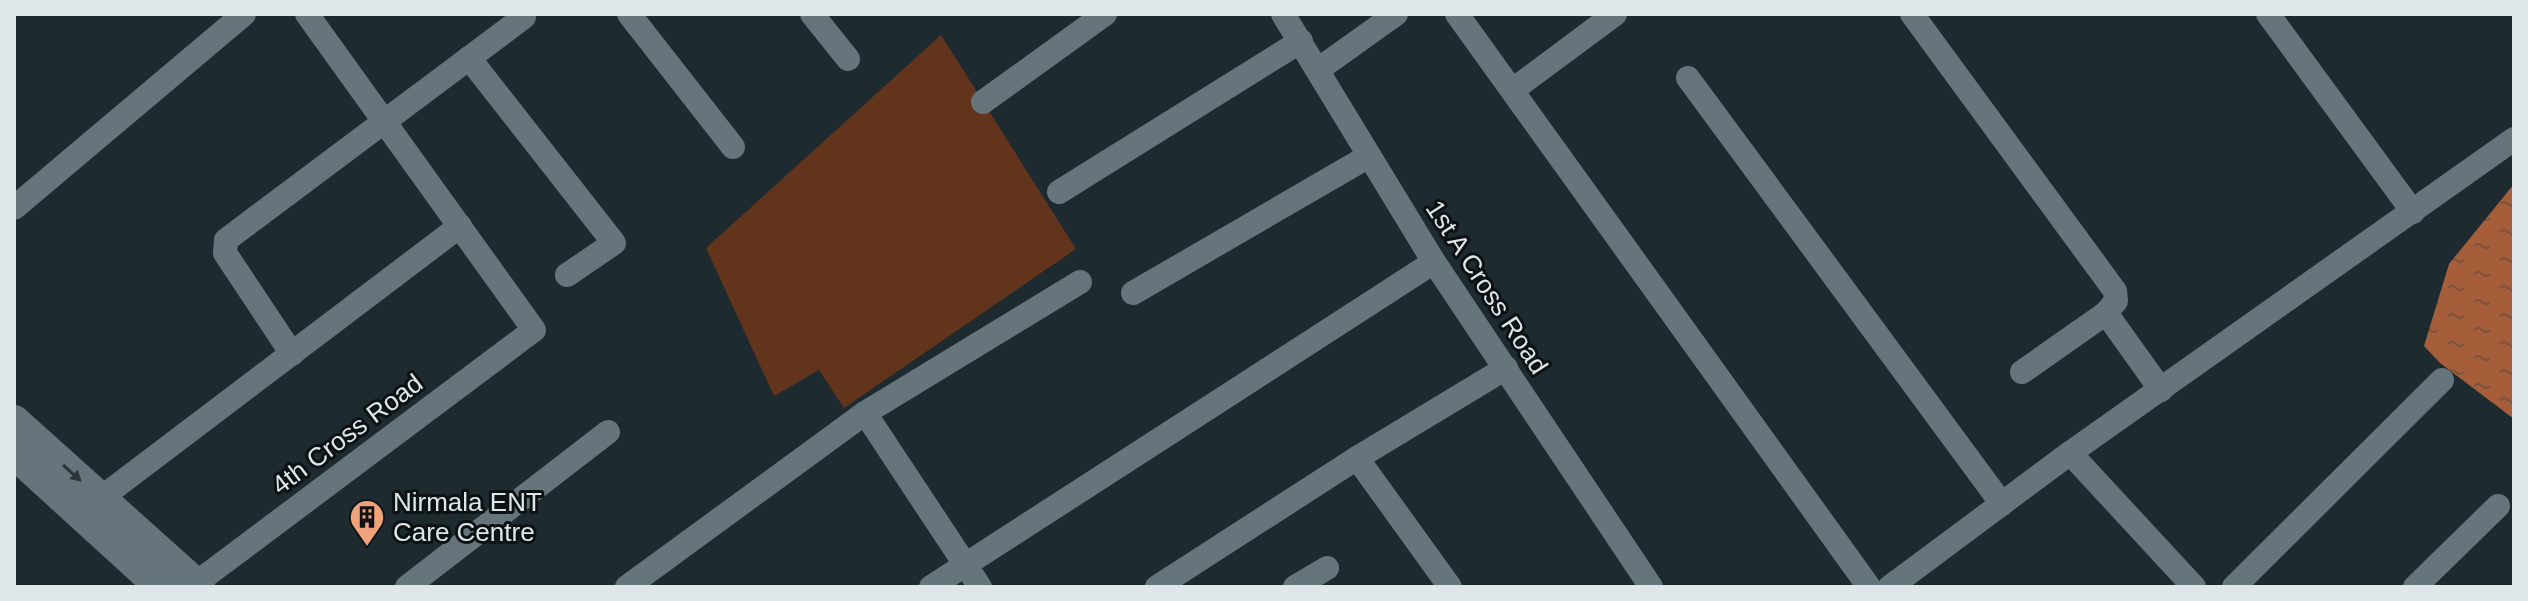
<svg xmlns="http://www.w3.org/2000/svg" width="2528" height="601" font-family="Arial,sans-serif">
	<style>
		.green { fill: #62341c }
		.water { fill: url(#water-ripples) }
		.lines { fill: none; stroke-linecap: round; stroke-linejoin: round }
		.minor { stroke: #66757c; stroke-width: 24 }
		.tertiary { stroke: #66757c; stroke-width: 32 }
		.oneway { fill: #2c3538 }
		.labels { text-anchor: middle; stroke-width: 6; stroke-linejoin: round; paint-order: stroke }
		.street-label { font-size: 26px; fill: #dfe7eb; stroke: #0c1214 }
		.poi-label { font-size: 26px; fill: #dfe7eb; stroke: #0c1214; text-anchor: start }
	</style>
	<defs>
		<pattern id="water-ripples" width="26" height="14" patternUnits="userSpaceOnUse" patternTransform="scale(2)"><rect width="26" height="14" fill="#a55e39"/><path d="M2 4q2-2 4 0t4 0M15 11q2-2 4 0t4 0" fill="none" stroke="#79533f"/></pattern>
	</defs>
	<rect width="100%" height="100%" fill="#1d2a30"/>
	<!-- green -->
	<path class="green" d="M941,35L1076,249L844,408L819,370L774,396L706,248Z"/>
	<!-- water -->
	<path class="water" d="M2514,184V419L2440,363L2424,346L2449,264Z"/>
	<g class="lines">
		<!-- minor -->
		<g class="minor">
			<path d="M629,14L733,147"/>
			<path d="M812,14L848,59"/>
			<path d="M1283,14L1434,262L1651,587"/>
			<path d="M1457,14L1869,587"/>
			<path d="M1912,14L2115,291L2116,301L2106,313L2161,390"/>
			<path d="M2268,14L2413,212"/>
			<path d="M469,58L614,243L567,275"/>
			<path d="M1319,69L1396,14"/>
			<path d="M1688,78L2002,504"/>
			<path d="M1514,89L1615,14"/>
			<path d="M983,102L1105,14"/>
			<path d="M1059,192L1301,41"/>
			<path d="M14,208L244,14"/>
			<path d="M1133,293L1369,156"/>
			<path d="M292,354L225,253L226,240L524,17L522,14"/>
			<path d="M2022,372L2106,313"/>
			<path d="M2070,453L2194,587"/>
			<path d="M1357,458L1450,587"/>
			<path d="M89,507L460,226"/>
			<path d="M195,584L534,330L307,14"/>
			<path d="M407,587L608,432"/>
			<path d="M627,587L865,413"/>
			<path d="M931,587L1434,262"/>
			<path d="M980,587L865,413L1080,282"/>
			<path d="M1157,587L1357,458L1506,368"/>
			<path d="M1295,587L1327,568"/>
			<path d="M1890,587L2070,453L2514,139"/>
			<path d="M2234,587L2442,380"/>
			<path d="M2415,587L2498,506"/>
		</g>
		<!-- tertiary -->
		<g class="tertiary">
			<path d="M14,421L199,587"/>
			<path d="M14,453L161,587"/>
		</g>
	</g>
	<!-- one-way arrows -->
	<defs><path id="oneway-solid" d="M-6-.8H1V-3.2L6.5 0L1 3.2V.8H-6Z" transform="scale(2)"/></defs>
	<use class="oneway" href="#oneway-solid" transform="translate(72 473) rotate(42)"/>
	<!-- icons -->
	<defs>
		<g id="building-pin" transform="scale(1.8)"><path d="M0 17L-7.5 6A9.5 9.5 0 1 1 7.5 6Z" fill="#f0a27a" stroke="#0c1214"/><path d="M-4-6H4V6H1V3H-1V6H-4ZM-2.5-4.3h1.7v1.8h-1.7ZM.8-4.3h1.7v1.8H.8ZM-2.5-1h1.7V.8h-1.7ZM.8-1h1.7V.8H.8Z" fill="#111"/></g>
	</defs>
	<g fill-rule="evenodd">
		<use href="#building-pin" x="367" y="517"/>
	</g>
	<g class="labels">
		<!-- street labels -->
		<g class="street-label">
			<text transform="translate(1487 287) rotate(57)" y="9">1st A Cross Road</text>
			<text transform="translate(347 434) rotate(-37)" y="9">4th Cross Road</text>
		</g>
		<!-- poi labels -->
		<g class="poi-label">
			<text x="393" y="511">Nirmala ENT<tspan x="393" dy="30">Care Centre</tspan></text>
		</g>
	</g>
	<!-- border -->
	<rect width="2528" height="601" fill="none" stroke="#dfe7eb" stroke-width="32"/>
</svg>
